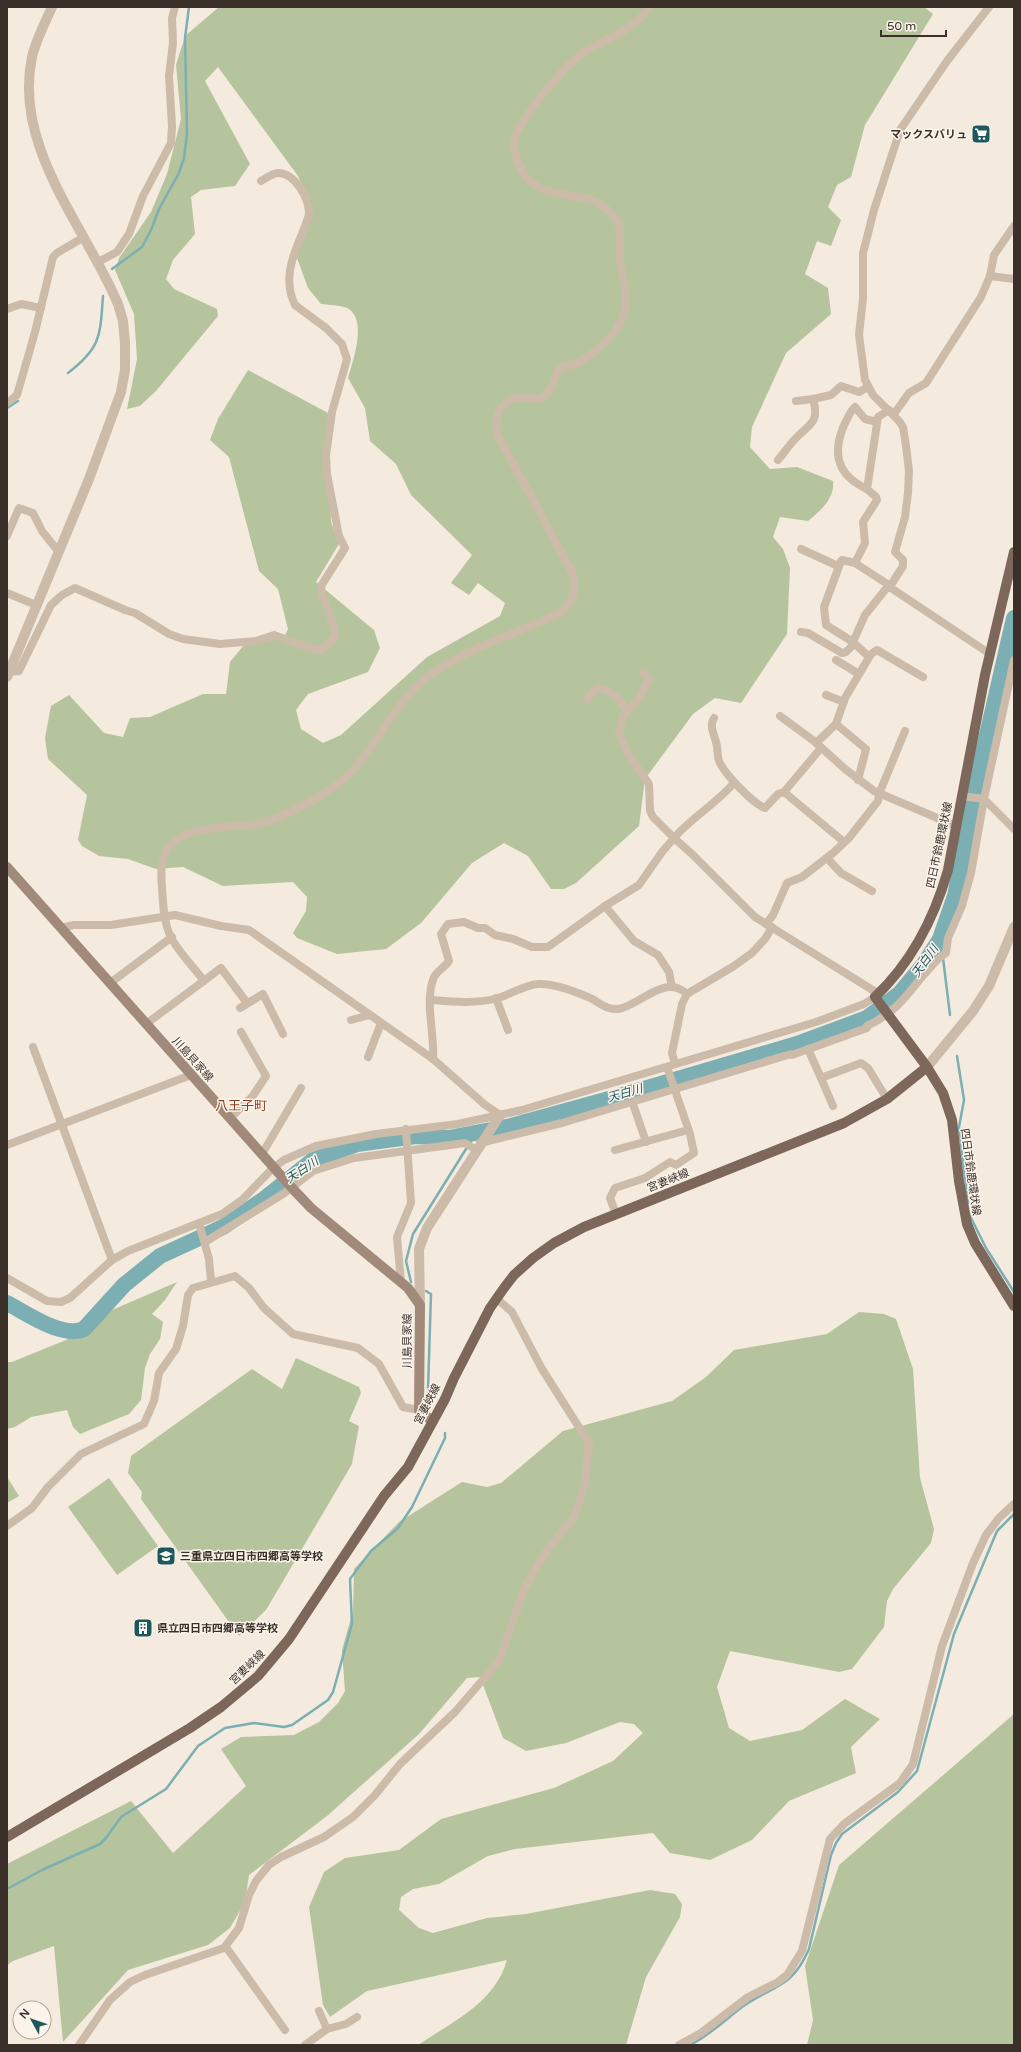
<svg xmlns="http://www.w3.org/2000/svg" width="1021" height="2052" font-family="'Varela Round','Noto Sans JP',sans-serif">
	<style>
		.green { fill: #b6c49d }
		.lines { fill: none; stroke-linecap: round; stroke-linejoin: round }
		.stream { stroke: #7bafb3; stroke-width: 2.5 }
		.river { stroke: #7bafb3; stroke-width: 16 }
		.minor { stroke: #cdbba9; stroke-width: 8 }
		.tertiary { stroke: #cdbba9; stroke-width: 10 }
		.secondary { stroke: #a18a7a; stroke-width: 10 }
		.primary { stroke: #7d675a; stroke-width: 10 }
		.labels { text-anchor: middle; stroke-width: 3; stroke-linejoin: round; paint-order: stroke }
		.poi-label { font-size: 11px; font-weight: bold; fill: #3a2f29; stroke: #fbf4eb; text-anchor: start }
		.street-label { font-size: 11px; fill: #3a2f29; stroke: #fbf4eb }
		.water-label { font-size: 12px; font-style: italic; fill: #1c585e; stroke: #fbf4eb }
		.quarter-label { font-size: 13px; fill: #8e3c1e; stroke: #fbf4eb }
	</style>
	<rect width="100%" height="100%" fill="#f4eade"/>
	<!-- green -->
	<g class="green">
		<path d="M219,7H924L933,14L865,125L851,177L837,185L828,207L841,220L831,246L817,241L805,274L828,288L831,314L786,353L752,427L750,447L770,469L797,467L833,481C835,499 820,511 808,521L780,517L773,537L783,549L790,568L787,634L741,703L715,698L693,714L645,779L639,826L576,883L564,889H551L528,856L504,843L472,863L421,923L386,949L337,954L297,938L293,933L306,911L307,897L293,882L223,886L183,867L156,869L128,859L99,856L82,846L78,840L87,795L48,759L45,738L51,706L69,695L104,733L123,737L130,718L150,717L203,694H226L230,662L244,645L285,635L288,629L278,589L259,571L229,457L210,440L218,419L248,370L328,413L331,522L339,544L316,582L374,630L380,648L368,672L308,694L296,710L301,729L323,743L341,735L427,657L500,616L505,603L478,583L469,595L451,583L472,555L411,495L396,464L370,441L365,408L348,378C353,360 367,322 349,309C343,305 329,305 321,304L308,288L293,247L310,205L298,176L218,67L205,81L250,164L235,186L201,190L191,197L195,234L173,260L166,279L174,289L217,309L218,316L156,391L140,406L127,409L137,359L134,314L115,270L119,258L151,212L167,174L181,119L176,65L185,36Z"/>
		<path d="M177,1282L165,1300L152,1314L163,1322L160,1339L150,1354L145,1368L141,1400L129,1414L80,1434L73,1427L67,1410L31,1417L15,1427L7,1429V1362H12L66,1340L112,1310Z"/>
		<path d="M859,1312L884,1314L896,1319L913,1369L920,1478L934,1529L931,1543L893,1589L887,1601L884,1627L852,1669L839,1672L730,1651L717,1687L729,1728L750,1741L802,1730L845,1699L880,1719L851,1747L856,1773L789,1801L752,1840L710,1860L670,1853L653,1833L515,1849L488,1856L439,1884L413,1889L401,1897L399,1910L419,1928L433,1933L487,1918L526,1914L650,1890L675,1894L682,1904L680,1917L646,1977L626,2045H418C452,2022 495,2003 507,1960L367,1991L330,2017L323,2005L309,1907L324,1872L345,1858L399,1850L441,1819L554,1788L613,1761L643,1733L634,1724L620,1722L566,1743L526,1751L503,1738L480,1677L467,1678L419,1734L327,1816L249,1875L245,1902L230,1928L208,1945L128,1970L63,2042L54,1946L13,1961L7,1965V1864L131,1801L173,1853L246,1786L221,1749L241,1737L294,1735L319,1722L338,1703L345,1691L342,1650L353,1611L354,1569L399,1522L462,1482L487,1487L501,1483L563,1431L672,1401L706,1377L734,1350L827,1334Z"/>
		<path d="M296,1358L359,1387L361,1393L349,1421L359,1426L352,1464L266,1610L239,1636L141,1499L142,1492L128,1473L131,1456L252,1369L282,1389Z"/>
		<path d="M7,1477L19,1496L7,1503Z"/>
		<path d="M109,1478L158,1546L117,1575L68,1507Z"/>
		<path d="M1014,1714V2045H807L813,2020L805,1966L839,1865Z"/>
	</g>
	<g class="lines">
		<!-- stream -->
		<g class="stream">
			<path d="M112,269L142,247L151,230L159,209L179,173L184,158L187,134L185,38L189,7"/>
			<path d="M68,373C102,347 100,335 103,296"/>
			<path d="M7,408L18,401"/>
			<path d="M940,939L943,953"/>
			<path d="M943,958L950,1015"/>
			<path d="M957,1056L964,1100L959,1127L968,1203"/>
			<path d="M970,1216L986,1248L1014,1292"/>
			<path d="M411,1282L406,1261L413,1234L476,1133"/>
			<path d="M426,1291L431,1294L428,1390"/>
			<path d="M7,1889L42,1870L100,1844L106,1838L121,1817L166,1789L198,1746L225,1728L254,1723L284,1727L292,1725L328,1700L333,1692L352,1624L350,1579L371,1551L398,1528L412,1507L445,1438V1433"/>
			<path d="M690,2045C710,2035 725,2020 742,2007C774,1984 791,1990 809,1949L831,1855L836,1843L842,1834L898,1792L917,1771L954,1634L997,1531L1014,1514"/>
		</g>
		<!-- river -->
		<path class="river" d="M7,1303C26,1313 63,1339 84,1329L124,1285L160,1256L223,1227L264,1199L313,1160L357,1144L416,1136L449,1138L511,1126L620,1096L797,1044L867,1018L899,994L924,964L940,939L955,896L981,761L1014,618"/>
		<!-- minor -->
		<g class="minor">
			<path d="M98,262L117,252L129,234L143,196L171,143L172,126L169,76L173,43L172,18L175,7"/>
			<path d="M990,276L1014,279"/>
			<path d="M7,309L21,304L41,308"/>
			<path d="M796,401L813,399L831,395L841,386L859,392L868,387"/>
			<path d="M7,403L17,395L35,332L53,257L57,253L84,237"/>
			<path d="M894,414L909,393L926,383L981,297L990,276L994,255L1014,226"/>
			<path d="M778,460C784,453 789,445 796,438C810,424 820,422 813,399"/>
			<path d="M867,489C836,475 832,452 845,423C848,418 850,411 855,407L865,419L877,422"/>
			<path d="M7,536L19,508L33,513L42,531L58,551"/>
			<path d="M801,549L838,566"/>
			<path d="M888,586L990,654"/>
			<path d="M889,588L903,566V560L895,552L905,517L908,493L909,471L906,446L903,427L899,421L873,395L865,380L859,335L863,298V253L874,210L900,130L947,61L989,7"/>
			<path d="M7,593L36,605"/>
			<path d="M801,632L808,633L842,653L846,652L854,644"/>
			<path d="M853,642L826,625L824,607L841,561L842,560L855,563"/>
			<path d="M868,656L853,642L865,615L889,585L855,563L865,543L863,522L877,500L876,497L867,489L878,417L889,410"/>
			<path d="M836,660L859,674"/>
			<path d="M9,672L19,671L51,605L62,595L75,588L125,610L135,613L169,634L183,639L220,644L256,641L274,635L309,648L322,650L335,637V631L322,594L321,586L345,548L339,536L327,474L326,456L332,412L347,359L342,344L326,328L295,305C283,281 292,257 302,234C304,228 308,220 309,214C309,198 295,173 278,173C273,173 266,178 261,181"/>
			<path d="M643,672L649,680L639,698L623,716L619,734L627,752L649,784L650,811L653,817L674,838C692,817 716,804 734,783"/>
			<path d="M826,695L844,702"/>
			<path d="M587,700L593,691L599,688C613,692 622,699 626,712"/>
			<path d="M780,716L814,741L845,769L874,791L956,826"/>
			<path d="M714,718C709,726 714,734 716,742C718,748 717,755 719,761C724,773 752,803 765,808L778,794L784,792L821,748"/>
			<path d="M836,724L866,749L858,780"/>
			<path d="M816,743L836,724L845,698L871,654L877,650L923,677"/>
			<path d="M784,792L844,842"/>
			<path d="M962,796L984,799L1014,829"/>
			<path d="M827,858L841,873L872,891"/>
			<path d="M605,906L634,941L658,955L669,972L672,987"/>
			<path d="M766,924L773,915L787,883L802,877L833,853L849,838L878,801L879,794L905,731"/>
			<path d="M61,928L74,925H111L175,915L221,926L249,930L433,1059L484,1104L500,1115"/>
			<path d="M204,981C193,966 176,950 169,933C163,918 163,902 162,887C161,874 160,862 167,850C181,825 231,828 257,824C272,821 287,814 300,807C327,794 352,775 369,750C386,726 399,703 420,683C455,652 519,633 562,612C574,599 577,589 572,572L497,434C494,417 499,402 518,398C528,396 536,403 545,396C553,389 554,377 559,369C566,366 573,365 579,362C601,349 627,326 626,299C626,286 621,273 620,260C619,239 626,226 608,210C579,184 537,208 519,164C515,156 513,146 515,137C520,119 567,63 583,53C606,38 634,31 649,7"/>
			<path d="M110,983L172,937"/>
			<path d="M496,998L508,1030"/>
			<path d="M431,1000C454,1002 476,1004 498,998C508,995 528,984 538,984C553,983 574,991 588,997C598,1001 605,1010 618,1009C640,1006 664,973 687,994"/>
			<path d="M240,1008L263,994L283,1034"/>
			<path d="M351,1020L370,1015"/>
			<path d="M146,1024L221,968L247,1003"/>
			<path d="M33,1047L112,1260"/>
			<path d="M808,1049L821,1078L861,1063L868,1068L887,1099"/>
			<path d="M368,1057L381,1023"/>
			<path d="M433,1059C435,1034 424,1001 434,977C437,971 445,967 449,961L441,934L448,924L464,922L478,928H485L495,935L513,939L532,947H548L605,906L639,885L662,852L674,838L692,854L755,917L879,994"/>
			<path d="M675,1064L672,1053L682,1004L687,994L734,966L752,953L765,939L772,927"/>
			<path d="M821,1078L833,1106"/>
			<path d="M632,1101L646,1142"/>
			<path d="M230,1118L252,1097L266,1076L241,1032"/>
			<path d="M480,1143L562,1123L791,1054L792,1055L867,1028V1026C891,1015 904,1000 920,979C929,970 935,960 946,953L948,938L962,906L971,873L984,799L1014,660"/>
			<path d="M7,1145L191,1075"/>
			<path d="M615,1150L688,1130"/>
			<path d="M262,1154L301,1088"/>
			<path d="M616,1214L610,1198L615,1188L645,1178L670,1162L676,1165L694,1153L690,1134L667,1067"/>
			<path d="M199,1223L209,1259L211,1281"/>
			<path d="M205,1242L283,1194L313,1171L354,1158L465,1143L476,1150"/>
			<path d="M7,1278L47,1301L61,1302L70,1298L112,1260L128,1251L222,1214L242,1200L273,1168L284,1160L316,1146L376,1134L458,1124L522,1110L816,1022L864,1004L875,997"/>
			<path d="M401,1282L397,1237L411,1203L406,1129"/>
			<path d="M7,1526L32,1508L48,1487L81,1454L144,1424L154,1401L159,1373L176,1349L183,1326L188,1295L193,1288L235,1276L249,1288L264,1308L293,1334L358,1348L379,1364L403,1407L419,1410"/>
			<path d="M226,1947L285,2030"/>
			<path d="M319,2011L327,2029"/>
			<path d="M79,2045L110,2000L130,1982L145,1975L224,1948L239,1928L249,1895L256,1881L269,1865L281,1857L324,1837L353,1817L375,1795L400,1764L455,1712L499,1661L524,1590L532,1574L548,1549L573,1518L579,1504L585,1483L589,1443L542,1369L512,1312L496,1298"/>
			<path d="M305,2045L327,2029L346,2024L357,2017"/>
			<path d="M679,2045L701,2033L748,1997L778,1982L787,1975L802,1951L830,1839L844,1824L900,1783L913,1764L942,1646L973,1563L986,1535L999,1518L1014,1504"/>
		</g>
		<!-- tertiary -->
		<g class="tertiary">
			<path d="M7,677L89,479L121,392L125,370V343L123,321L118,304C85,226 13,147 32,57C36,40 45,23 52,7"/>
			<path d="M927,1067L973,1011L989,986L1014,927"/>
			<path d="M420,1305L419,1249L427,1228L500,1115"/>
		</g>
		<!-- secondary -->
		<path class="secondary" d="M7,867L292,1188L311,1208L408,1288L420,1305L419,1410L432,1421"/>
		<!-- primary -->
		<g class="primary">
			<path d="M1014,552L985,675L948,870C934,919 912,962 875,997L927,1067L943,1093L952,1120L959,1181L967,1224L975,1243L1014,1306"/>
			<path d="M7,1837L190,1728L221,1707L258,1676L289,1639L384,1496L408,1467L445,1399L454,1378L490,1308L504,1288L514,1275L533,1258L554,1243L584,1227L844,1123L887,1099L927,1067"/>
		</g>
	</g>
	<!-- icons -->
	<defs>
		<g id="supermarket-square" transform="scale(1)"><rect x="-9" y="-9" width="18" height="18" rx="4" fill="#1c585e" stroke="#fbf4eb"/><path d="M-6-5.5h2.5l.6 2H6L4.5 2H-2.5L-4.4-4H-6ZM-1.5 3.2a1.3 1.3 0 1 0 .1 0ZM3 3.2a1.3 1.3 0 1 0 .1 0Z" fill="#fff"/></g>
		<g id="school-square" transform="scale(1)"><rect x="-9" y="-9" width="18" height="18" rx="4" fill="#1c585e" stroke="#fbf4eb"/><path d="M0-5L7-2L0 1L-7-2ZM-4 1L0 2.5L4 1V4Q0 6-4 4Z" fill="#fff"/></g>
		<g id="building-square" transform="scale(1)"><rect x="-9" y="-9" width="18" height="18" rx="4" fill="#1c585e" stroke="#fbf4eb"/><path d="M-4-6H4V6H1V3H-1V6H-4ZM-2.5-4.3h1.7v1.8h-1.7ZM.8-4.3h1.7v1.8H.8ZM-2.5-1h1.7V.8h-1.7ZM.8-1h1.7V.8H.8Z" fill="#fff"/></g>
	</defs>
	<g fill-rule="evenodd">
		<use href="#supermarket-square" x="981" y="134"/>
		<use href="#school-square" x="166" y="1556"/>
		<use href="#building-square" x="143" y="1628"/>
	</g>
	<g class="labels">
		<!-- poi labels -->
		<g class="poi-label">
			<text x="967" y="138" text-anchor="end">マックスバリュ</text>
			<text x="180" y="1560">三重県立四日市四郷高等学校</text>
			<text x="157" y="1632">県立四日市四郷高等学校</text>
		</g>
		<!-- street labels -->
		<g class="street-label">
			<text transform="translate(939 845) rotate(-78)" y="4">四日市鈴鹿環状線</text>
			<text transform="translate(193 1059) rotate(48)" y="4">川島貝家線</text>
			<text transform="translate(971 1172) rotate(82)" y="4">四日市鈴鹿環状線</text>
			<text transform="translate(668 1180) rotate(-22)" y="4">宮妻峡線</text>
			<text transform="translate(407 1341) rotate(-90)" y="4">川島貝家線</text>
			<text transform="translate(427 1404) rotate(-63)" y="4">宮妻峡線</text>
			<text transform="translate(247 1667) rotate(-44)" y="4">宮妻峡線</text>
		</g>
		<!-- water labels -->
		<g class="water-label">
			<text transform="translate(925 961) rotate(-54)" y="4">天白川</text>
			<text transform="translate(625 1093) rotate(-16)" y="4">天白川</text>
			<text transform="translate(302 1170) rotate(-33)" y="4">天白川</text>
		</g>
		<!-- quarter labels -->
		<g class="quarter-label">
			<text x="241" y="1110">八王子町</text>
		</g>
	</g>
	<!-- border -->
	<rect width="1021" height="2052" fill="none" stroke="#3a2f29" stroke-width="16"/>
	<!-- north arrow -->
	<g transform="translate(32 2020) rotate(310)"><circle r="19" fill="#fbf4eb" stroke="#aea59d"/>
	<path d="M0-3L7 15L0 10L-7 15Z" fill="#1c585e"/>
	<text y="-6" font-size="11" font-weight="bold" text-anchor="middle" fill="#3a2f29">N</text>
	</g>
	<!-- scale -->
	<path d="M881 30v6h65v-6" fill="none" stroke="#3a2f29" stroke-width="2"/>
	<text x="887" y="30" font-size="12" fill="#3a2f29" stroke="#fbf4eb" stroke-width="3" paint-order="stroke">50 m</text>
</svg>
